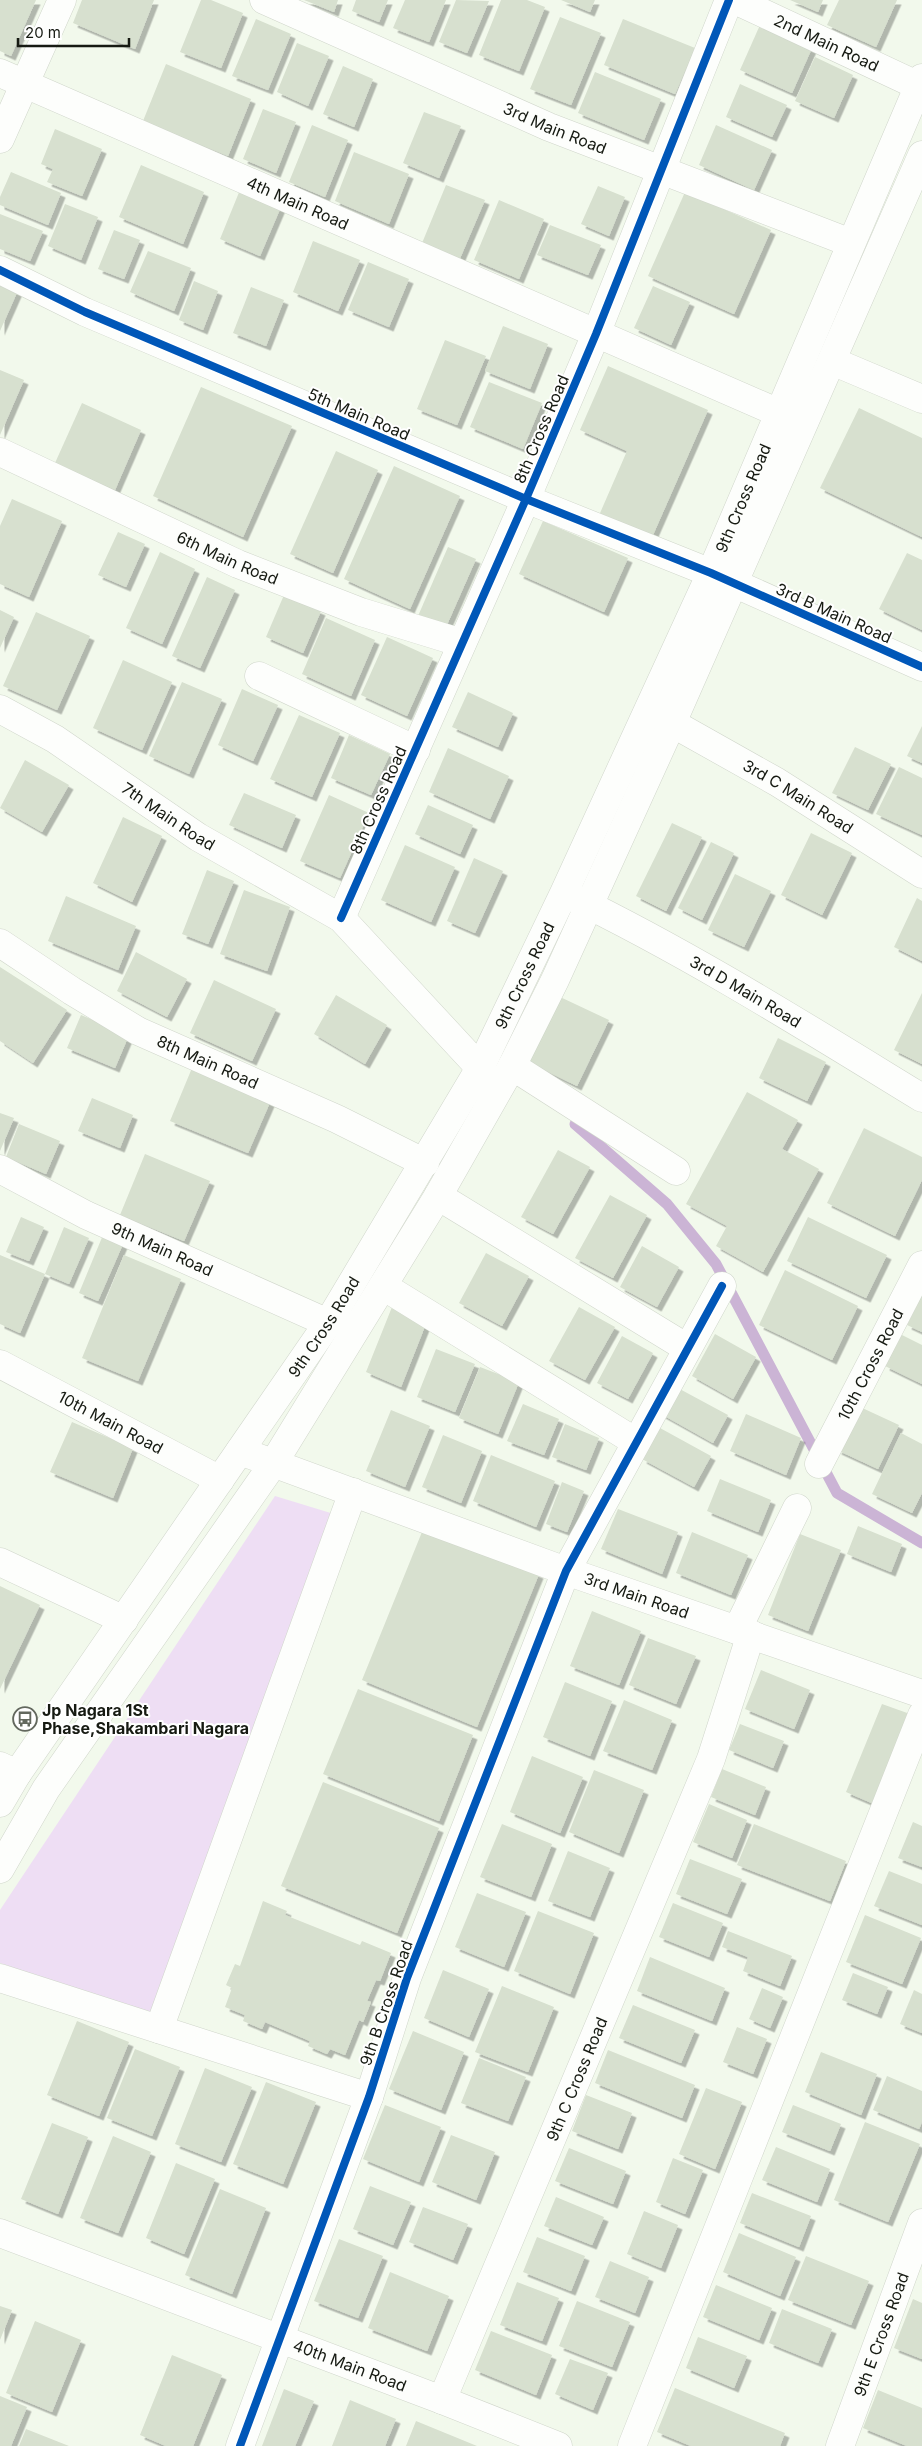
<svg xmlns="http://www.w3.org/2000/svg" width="922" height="2446" font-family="Inter,sans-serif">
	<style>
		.green { fill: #eedef4 }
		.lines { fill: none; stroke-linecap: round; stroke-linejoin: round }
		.stream { stroke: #cbb4d5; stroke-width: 11 }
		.building { fill: #d7e0cf; filter: url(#shadow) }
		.street-casing { stroke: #d0d6cb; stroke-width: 29 }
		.secondary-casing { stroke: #d0d6cb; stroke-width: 29 }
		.street { stroke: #fdfefc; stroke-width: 28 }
		.secondary { stroke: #fdfefc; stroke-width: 28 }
		.cycleway-casing { stroke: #fff; stroke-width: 11 }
		.cycleway { stroke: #0057b8; stroke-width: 8 }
		.labels { text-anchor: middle; stroke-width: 4; stroke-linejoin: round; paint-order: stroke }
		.street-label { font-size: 16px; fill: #161a12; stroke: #fff }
		.poi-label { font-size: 16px; font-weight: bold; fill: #161a12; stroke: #fff; text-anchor: start }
	</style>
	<defs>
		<filter id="shadow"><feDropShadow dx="4.5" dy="4.5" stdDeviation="0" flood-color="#0004"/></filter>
	</defs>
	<rect width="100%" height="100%" fill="#f2f9ec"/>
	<!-- green -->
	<path class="green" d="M275,1496L334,1514L149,2016L0,1963V1910Z"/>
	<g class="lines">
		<!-- stream -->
		<path class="stream" d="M575,1124L667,1204L716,1264L837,1493L922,1543"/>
	</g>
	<!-- building -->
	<g class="building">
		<path d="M0,0H36L11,56L0,51Z"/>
		<path d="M82,0H154L135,49L73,23Z"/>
		<path d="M201,0H211L243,13L221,68L180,52Z"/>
		<path d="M304,0H338L334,12Z"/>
		<path d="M356,0H388L379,22L352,11Z"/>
		<path d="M405,0H446L429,42L393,28Z"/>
		<path d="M456,0L489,1L467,53L439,42Z"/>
		<path d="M501,0H527L545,7L519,71L479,55Z"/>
		<path d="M561,0H595L590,12Z"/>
		<path d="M790,0H823L818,12Z"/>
		<path d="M839,0H897L876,47L827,25Z"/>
		<path d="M560,17L601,33L571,105L530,89Z"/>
		<path d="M256,19L291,34L268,90L232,76Z"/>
		<path d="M623,19L695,48L675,94L604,65Z"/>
		<path d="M760,25L812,48L792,93L740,70Z"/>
		<path d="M297,43L329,56L308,106L277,92Z"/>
		<path d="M815,57L853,75L834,118L795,101Z"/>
		<path d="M166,64L251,99L228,156L143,121Z"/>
		<path d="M343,66L373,79L354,127L323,114Z"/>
		<path d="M595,72L661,99L644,140L578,113Z"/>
		<path d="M740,84L787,105L772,137L726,117Z"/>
		<path d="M263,109L296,122L276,173L243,159Z"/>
		<path d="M424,112L461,126L439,178L403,163Z"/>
		<path d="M312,125L348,140L325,197L289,182Z"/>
		<path d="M716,125L772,150L754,190L699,165Z"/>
		<path d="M55,129L102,149L82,196L47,182L53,169L41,164Z"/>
		<path d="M354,152L409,174L389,224L335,201Z"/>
		<path d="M141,165L204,192L183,244L119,217Z"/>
		<path d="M11,172L61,193L48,225L0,205V197Z"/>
		<path d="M242,185L283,202L260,256L220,239Z"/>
		<path d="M446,185L485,200L458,263L420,248Z"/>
		<path d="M598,186L625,197L609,236L581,224Z"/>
		<path d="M685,192L771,230L734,314L648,276Z"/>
		<path d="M499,200L544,219L519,279L474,260Z"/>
		<path d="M65,204L98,217L81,260L48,246Z"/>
		<path d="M0,214L43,231L30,261L0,249Z"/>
		<path d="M550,225L601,245L588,275L537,255Z"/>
		<path d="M114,230L140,240L124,279L98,269Z"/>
		<path d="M313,241L360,260L338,311L293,292Z"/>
		<path d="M148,251L191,268L174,311L130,292Z"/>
		<path d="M368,262L409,279L389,327L348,310Z"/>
		<path d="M0,280L19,288L0,331Z"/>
		<path d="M194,281L218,291L203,330L179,320Z"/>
		<path d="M653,286L690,302L671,345L634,328Z"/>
		<path d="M251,287L284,300L266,346L233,333Z"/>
		<path d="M503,326L548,344L530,389L485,371Z"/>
		<path d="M445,340L486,356L457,425L417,409Z"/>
		<path d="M608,366L708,410L649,544L597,520L627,451L580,430Z"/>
		<path d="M0,370L24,380L0,435Z"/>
		<path d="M489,382L542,403L523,449L470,427Z"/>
		<path d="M201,387L292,426L243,537L153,496Z"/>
		<path d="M82,403L141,430L115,490L55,463Z"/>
		<path d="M859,408L922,438V537L820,488Z"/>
		<path d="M336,451L378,470L333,573L290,554Z"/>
		<path d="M394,466L460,496L410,609L344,579Z"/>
		<path d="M12,499L62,521L29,597L0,584V526Z"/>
		<path d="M543,521L628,558L604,612L519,574Z"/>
		<path d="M118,532L145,544L126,587L98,575Z"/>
		<path d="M448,547L476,559L446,627L418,616Z"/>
		<path d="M160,552L195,569L162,644L126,628Z"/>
		<path d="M907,553L922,560V630L879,609Z"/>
		<path d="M207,577L235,590L200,668L172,656Z"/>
		<path d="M284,595L321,611L303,653L266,637Z"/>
		<path d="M0,610L14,617L0,648Z"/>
		<path d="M36,612L90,636L57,710L3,686Z"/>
		<path d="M326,618L375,640L351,696L302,674Z"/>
		<path d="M387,637L433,658L407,716L361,695Z"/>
		<path d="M123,660L172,682L142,750L93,728Z"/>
		<path d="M182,682L222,699L189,774L149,756Z"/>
		<path d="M242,689L278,705L253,761L218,745Z"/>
		<path d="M468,692L513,713L498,747L452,727Z"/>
		<path d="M299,715L340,733L312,797L270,779Z"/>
		<path d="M922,726V763L907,756Z"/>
		<path d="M349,735L390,754L371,795L331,778Z"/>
		<path d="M855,747L891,764L868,810L832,793Z"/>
		<path d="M448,748L509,776L490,819L429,792Z"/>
		<path d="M25,760L69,785L42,832L0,808Z"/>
		<path d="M899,767L922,778V835L876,814Z"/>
		<path d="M244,793L296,815L282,848L229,825Z"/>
		<path d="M329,795L369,813L340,878L300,861Z"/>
		<path d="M428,805L473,825L460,854L415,834Z"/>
		<path d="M123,817L162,836L132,902L93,883Z"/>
		<path d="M672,823L702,837L666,911L636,896Z"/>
		<path d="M811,833L852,853L822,915L781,895Z"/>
		<path d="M711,842L734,853L702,920L678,908Z"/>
		<path d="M405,845L455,867L431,922L381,900Z"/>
		<path d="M474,858L503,871L475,933L447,921Z"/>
		<path d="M207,870L234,881L208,944L182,934Z"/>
		<path d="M735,874L771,891L744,947L708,930Z"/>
		<path d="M244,890L290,907L267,971L220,954Z"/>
		<path d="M66,896L136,926L118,970L48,941Z"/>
		<path d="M917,898L922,901V961L894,947Z"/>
		<path d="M136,952L187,979L167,1017L117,991Z"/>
		<path d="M0,967L67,1010L33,1063L0,1041Z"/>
		<path d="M214,980L276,1009L252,1061L190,1033Z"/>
		<path d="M922,993V1064L894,1050Z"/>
		<path d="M336,995L387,1025L365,1064L314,1034Z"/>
		<path d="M558,996L609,1020L577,1086L526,1061Z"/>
		<path d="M81,1015L129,1035L115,1068L67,1048Z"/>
		<path d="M778,1038L826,1062L807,1101L759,1078Z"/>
		<path d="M192,1068L271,1100L248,1153L170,1121Z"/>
		<path d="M747,1092L798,1120L782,1149L819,1169L763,1272L716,1246L727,1226L686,1204Z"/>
		<path d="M92,1098L133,1115L120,1148L78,1131Z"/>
		<path d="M0,1113L14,1118L0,1151Z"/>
		<path d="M19,1124L60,1141L46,1174L6,1157Z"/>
		<path d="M864,1128L922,1157V1180L895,1236L827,1203Z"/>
		<path d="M558,1150L590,1167L553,1234L521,1217Z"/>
		<path d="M145,1154L210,1181L184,1241L120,1215Z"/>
		<path d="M610,1195L647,1215L613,1278L575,1258Z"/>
		<path d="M21,1217L44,1227L29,1261L6,1252Z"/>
		<path d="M808,1217L887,1255L866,1298L787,1261Z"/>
		<path d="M64,1227L89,1238L69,1284L45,1274Z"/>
		<path d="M103,1235L123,1244L98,1301L79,1293Z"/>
		<path d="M642,1246L679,1267L657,1307L620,1287Z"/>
		<path d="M486,1253L529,1276L502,1326L459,1303Z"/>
		<path d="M0,1255L45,1274L20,1333L0,1324Z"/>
		<path d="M124,1255L181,1279L138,1381L82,1358Z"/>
		<path d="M785,1270L858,1306L832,1360L759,1325Z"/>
		<path d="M922,1295V1332L907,1325Z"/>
		<path d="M394,1302L429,1316L401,1387L366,1372Z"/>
		<path d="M579,1307L615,1327L585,1380L549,1361Z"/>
		<path d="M715,1334L756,1357L733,1399L692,1376Z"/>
		<path d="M900,1334L922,1345V1384L885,1366Z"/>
		<path d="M622,1336L653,1353L628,1399L597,1383Z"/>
		<path d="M436,1349L475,1364L455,1412L417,1397Z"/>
		<path d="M480,1367L519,1382L498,1434L459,1418Z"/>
		<path d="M676,1387L728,1415L713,1443L661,1414Z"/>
		<path d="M523,1404L559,1419L544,1455L507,1441Z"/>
		<path d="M858,1406L899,1425L878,1469L837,1450Z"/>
		<path d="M391,1410L430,1426L405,1487L366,1471Z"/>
		<path d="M746,1414L801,1438L786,1475L730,1451Z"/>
		<path d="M72,1422L133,1448L113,1498L50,1472Z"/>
		<path d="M565,1424L599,1438L586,1470L552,1457Z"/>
		<path d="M660,1428L711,1456L694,1487L642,1459Z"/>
		<path d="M901,1433L922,1444V1493L912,1513L872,1494Z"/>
		<path d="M443,1435L482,1451L461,1503L422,1487Z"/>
		<path d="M491,1455L555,1481L536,1527L473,1501Z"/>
		<path d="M720,1479L771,1500L758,1532L707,1511Z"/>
		<path d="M562,1482L584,1491L567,1532L546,1524Z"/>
		<path d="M618,1509L678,1532L662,1574L601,1549Z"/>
		<path d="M858,1526L902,1544L891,1572L847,1554Z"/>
		<path d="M424,1527L539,1574L477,1727L362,1680Z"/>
		<path d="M692,1532L748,1555L731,1595L676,1573Z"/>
		<path d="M800,1534L841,1550L808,1631L768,1615Z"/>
		<path d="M0,1586L40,1605L0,1689Z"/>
		<path d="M592,1611L641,1631L619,1685L570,1666Z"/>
		<path d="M648,1638L696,1656L676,1704L629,1685Z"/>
		<path d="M761,1670L810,1690L794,1729L745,1709Z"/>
		<path d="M565,1682L612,1701L590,1756L543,1737Z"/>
		<path d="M358,1689L473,1735L439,1821L323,1774Z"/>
		<path d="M624,1700L672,1720L652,1770L603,1751Z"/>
		<path d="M882,1704L910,1714L874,1804L846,1792Z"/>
		<path d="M740,1724L784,1741L773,1768L729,1750Z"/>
		<path d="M532,1756L583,1777L560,1833L510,1812Z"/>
		<path d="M722,1769L766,1787L755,1815L711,1797Z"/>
		<path d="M594,1770L644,1790L619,1853L569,1832Z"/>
		<path d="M323,1782L439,1828L397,1933L281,1886Z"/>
		<path d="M709,1804L747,1820L732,1858L693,1842Z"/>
		<path d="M913,1822L922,1826V1867L898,1858Z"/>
		<path d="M502,1824L552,1844L531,1897L480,1877Z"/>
		<path d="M754,1824L846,1861L830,1901L737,1865Z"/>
		<path d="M568,1851L610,1868L590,1917L548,1901Z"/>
		<path d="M690,1859L742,1879L727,1914L676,1894Z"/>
		<path d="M889,1871L922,1884V1925L874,1906Z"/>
		<path d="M477,1893L526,1912L504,1967L455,1947Z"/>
		<path d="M263,1901L287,1911L285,1915L360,1945L362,1941L391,1953L380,1981L376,1980L367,2001L371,2002L363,2022L359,2020L345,2055L330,2049L327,2054L308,2046L310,2041L265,2022L262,2029L243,2021L245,2015L225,2007L232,1988L226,1985L235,1964L240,1966Z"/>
		<path d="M673,1903L723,1923L709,1957L659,1937Z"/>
		<path d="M538,1911L594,1933L570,1994L514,1971Z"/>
		<path d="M865,1915L921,1938L902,1984L846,1962Z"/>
		<path d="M728,1931L792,1956L780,1986L743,1971L748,1957L722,1947Z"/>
		<path d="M650,1957L725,1988L712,2021L637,1991Z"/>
		<path d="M443,1970L489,1989L469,2037L424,2018Z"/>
		<path d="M853,1973L888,1987L877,2014L842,2000Z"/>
		<path d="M502,1986L554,2007L528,2072L475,2052Z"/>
		<path d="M762,1988L783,1997L770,2028L749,2019Z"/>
		<path d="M914,1990L922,1994V2033L900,2024Z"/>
		<path d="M633,2005L695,2030L681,2063L619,2038Z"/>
		<path d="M77,2021L129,2042L99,2116L47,2095Z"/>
		<path d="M737,2027L767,2039L753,2074L723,2062Z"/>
		<path d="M413,2031L464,2052L441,2110L389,2089Z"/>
		<path d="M135,2049L180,2067L152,2136L107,2118Z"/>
		<path d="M608,2050L695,2085L682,2118L595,2083Z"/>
		<path d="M821,2052L877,2074L861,2115L805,2092Z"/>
		<path d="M479,2058L526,2077L508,2121L461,2103Z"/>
		<path d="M205,2068L252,2087L221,2162L175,2144Z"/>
		<path d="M887,2076L922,2091V2122L919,2129L873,2110Z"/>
		<path d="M266,2082L316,2102L283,2184L233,2164Z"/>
		<path d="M706,2088L742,2102L715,2169L679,2154Z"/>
		<path d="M586,2095L632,2113L618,2149L572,2131Z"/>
		<path d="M385,2105L441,2127L419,2182L363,2159Z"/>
		<path d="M793,2105L841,2124L830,2151L782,2132Z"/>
		<path d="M865,2122L920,2144L888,2222L834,2200Z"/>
		<path d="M52,2123L88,2137L58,2214L21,2199Z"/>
		<path d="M451,2135L495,2152L476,2200L432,2182Z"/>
		<path d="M113,2136L151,2152L118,2233L80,2218Z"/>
		<path d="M776,2147L830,2169L817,2202L762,2180Z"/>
		<path d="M569,2148L626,2171L613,2204L555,2181Z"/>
		<path d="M673,2158L703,2170L685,2214L656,2202Z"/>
		<path d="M176,2163L215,2179L184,2254L146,2238Z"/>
		<path d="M370,2186L411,2202L393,2245L353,2229Z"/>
		<path d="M220,2189L266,2208L232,2294L185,2275Z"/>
		<path d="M752,2193L811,2216L799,2247L740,2223Z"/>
		<path d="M556,2197L604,2217L592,2245L544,2226Z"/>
		<path d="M423,2207L468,2224L453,2260L409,2242Z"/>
		<path d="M644,2211L678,2225L661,2268L627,2254Z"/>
		<path d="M739,2233L796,2257L780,2296L723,2272Z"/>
		<path d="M537,2237L585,2256L571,2291L523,2272Z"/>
		<path d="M339,2239L383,2256L358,2318L314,2301Z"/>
		<path d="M806,2256L869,2281L851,2325L788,2300Z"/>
		<path d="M610,2261L649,2277L635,2313L595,2297Z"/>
		<path d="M390,2272L449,2296L427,2351L368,2328Z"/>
		<path d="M517,2282L559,2298L542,2341L500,2325Z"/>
		<path d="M716,2285L772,2308L759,2340L703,2317Z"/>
		<path d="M913,2299L922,2303V2359L894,2348Z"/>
		<path d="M577,2301L630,2322L612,2367L559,2346Z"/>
		<path d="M0,2306L12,2310L0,2340Z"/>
		<path d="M782,2309L832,2329L818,2363L769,2343Z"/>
		<path d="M35,2321L81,2340L52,2412L6,2393Z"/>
		<path d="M491,2331L552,2355L536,2395L475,2370Z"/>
		<path d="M698,2337L747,2356L734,2388L686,2368Z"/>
		<path d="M172,2355L222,2375L193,2446H166L140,2435Z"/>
		<path d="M570,2359L608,2373L593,2410L555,2394Z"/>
		<path d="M675,2388L785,2433L780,2446H691L657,2432Z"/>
		<path d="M284,2389L314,2401L295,2446H262Z"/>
		<path d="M878,2390L922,2408V2446H907L863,2428Z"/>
		<path d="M0,2396L27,2407L11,2446H0Z"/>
		<path d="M350,2400L396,2419L385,2446H332Z"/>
		<path d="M416,2421L477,2446H406Z"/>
		<path d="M26,2429L69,2446H19Z"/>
	</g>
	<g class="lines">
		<!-- street casing -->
		<g class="street-casing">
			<g id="street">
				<path id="s1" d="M264,0L549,127L851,243"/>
				<path id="s2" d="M735,0L919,86"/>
				<path id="s3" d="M0,73L779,413"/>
				<path d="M0,139L62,0"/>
				<path d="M0,270L85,312L526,499L711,573L922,667"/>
				<path d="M832,361L922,399"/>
				<path id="s4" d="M0,452L238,564L361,612L462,643"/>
				<path d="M259,676L416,750"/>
				<path id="s5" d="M0,709L55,739L198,837L341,918L480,1068"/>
				<path id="s6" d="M672,723L777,782L922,874"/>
				<path id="s7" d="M568,895C690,954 806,1027 922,1098"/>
				<path d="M341,918L526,499L596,334L729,0"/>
				<path id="s8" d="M0,943L72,991L138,1031L337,1119L425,1163"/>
				<path d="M512,1066L676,1171"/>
				<path id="s9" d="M0,1169L86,1215L328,1323"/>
				<path d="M438,1196L687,1348"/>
				<path d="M383,1286L636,1442"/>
				<path id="s10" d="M0,1364L220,1480"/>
				<path id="s11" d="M240,1451L566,1571L922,1694"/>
				<path id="s12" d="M819,1464L922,1265"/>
				<path d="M0,1562L124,1620"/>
				<path d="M737,1630L797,1508"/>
				<path d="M0,1766L17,1774"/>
				<path d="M0,1978L369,2097"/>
				<path d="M159,2029L353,1492"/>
				<path id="s13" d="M0,2233L442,2400L558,2446"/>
				<path id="s14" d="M442,2400L711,1759L751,1634"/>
				<path d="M240,2446L369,2097L407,1978L566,1571L722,1286"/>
				<path d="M632,2446L922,1715"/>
				<path id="s15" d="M840,2446L922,2223"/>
			</g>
		</g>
		<!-- secondary casing -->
		<g class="secondary-casing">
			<g id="secondary">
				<path id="s16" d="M0,1803L17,1774L328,1323L480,1068L564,893L711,573L922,78"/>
				<path d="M0,1869L46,1789L273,1464L438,1196L512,1066L555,980L672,723L922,155"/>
			</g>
		</g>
		<!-- street -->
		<use href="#street" class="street"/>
		<!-- secondary -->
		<use href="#secondary" class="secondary"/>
		<!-- cycleway casing -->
		<g class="cycleway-casing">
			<g id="cycleway">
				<path d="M0,270L85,312L526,499L711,573L922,667"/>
				<path d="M341,918L526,499L596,334L729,0"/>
				<path d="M240,2446L369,2097L407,1978L566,1571L722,1286"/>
			</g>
		</g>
		<!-- cycleway -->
		<use href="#cycleway" class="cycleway"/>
	</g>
	<!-- icons -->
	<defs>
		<g id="bus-ring" transform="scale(1.25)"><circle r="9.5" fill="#fff" stroke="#63685e" stroke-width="1.5"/><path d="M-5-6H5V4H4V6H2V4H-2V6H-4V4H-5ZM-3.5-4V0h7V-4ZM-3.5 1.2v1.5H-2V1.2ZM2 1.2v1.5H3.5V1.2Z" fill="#63685e"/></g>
	</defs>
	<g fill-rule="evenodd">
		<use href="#bus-ring" x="25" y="1719"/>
	</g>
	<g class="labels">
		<!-- street labels -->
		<g class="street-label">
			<text dy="6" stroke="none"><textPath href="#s2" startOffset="101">2nd Main Road</textPath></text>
			<text dy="6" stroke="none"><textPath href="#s1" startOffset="318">3rd Main Road</textPath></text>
			<text dy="6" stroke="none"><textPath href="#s3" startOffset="325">4th Main Road</textPath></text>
			<text transform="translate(359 414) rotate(23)" y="6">5th Main Road</text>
			<text transform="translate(541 429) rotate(-67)" y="6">8th Cross Road</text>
			<text dy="6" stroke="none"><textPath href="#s16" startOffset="1506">9th Cross Road</textPath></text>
			<text dy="6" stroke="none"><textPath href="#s4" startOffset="251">6th Main Road</textPath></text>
			<text transform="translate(834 613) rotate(24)" y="6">3rd B Main Road</text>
			<text dy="6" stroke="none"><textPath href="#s6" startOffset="146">3rd C Main Road</textPath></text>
			<text transform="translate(378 800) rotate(-66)" y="6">8th Cross Road</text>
			<text dy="6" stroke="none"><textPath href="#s5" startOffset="200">7th Main Road</textPath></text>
			<text dy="6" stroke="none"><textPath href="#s16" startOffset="981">9th Cross Road</textPath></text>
			<text dy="6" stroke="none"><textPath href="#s7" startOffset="202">3rd D Main Road</textPath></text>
			<text dy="6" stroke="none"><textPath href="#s8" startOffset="240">8th Main Road</textPath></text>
			<text dy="6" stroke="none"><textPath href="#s9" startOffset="181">9th Main Road</textPath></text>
			<text dy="6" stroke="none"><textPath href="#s16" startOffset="576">9th Cross Road</textPath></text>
			<text dy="6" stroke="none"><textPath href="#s12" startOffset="112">10th Cross Road</textPath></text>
			<text dy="6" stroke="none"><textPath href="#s10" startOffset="125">10th Main Road</textPath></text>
			<text dy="6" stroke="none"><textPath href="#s11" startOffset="422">3rd Main Road</textPath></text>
			<text transform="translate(386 2003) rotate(-71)" y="6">9th B Cross Road</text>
			<text dy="6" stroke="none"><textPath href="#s14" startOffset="348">9th C Cross Road</textPath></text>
			<text dy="6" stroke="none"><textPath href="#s15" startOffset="119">9th E Cross Road</textPath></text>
			<text dy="6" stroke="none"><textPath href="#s13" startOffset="374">40th Main Road</textPath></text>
		</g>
		<!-- poi labels -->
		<g class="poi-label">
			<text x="42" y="1716">Jp Nagara 1St<tspan x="42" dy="18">Phase,Shakambari Nagara</tspan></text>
		</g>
	</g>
	<!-- scale -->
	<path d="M18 38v8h111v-8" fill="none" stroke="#161a12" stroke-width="2.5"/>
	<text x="25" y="38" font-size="15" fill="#161a12" stroke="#ffffff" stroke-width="4" paint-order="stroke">20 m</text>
</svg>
